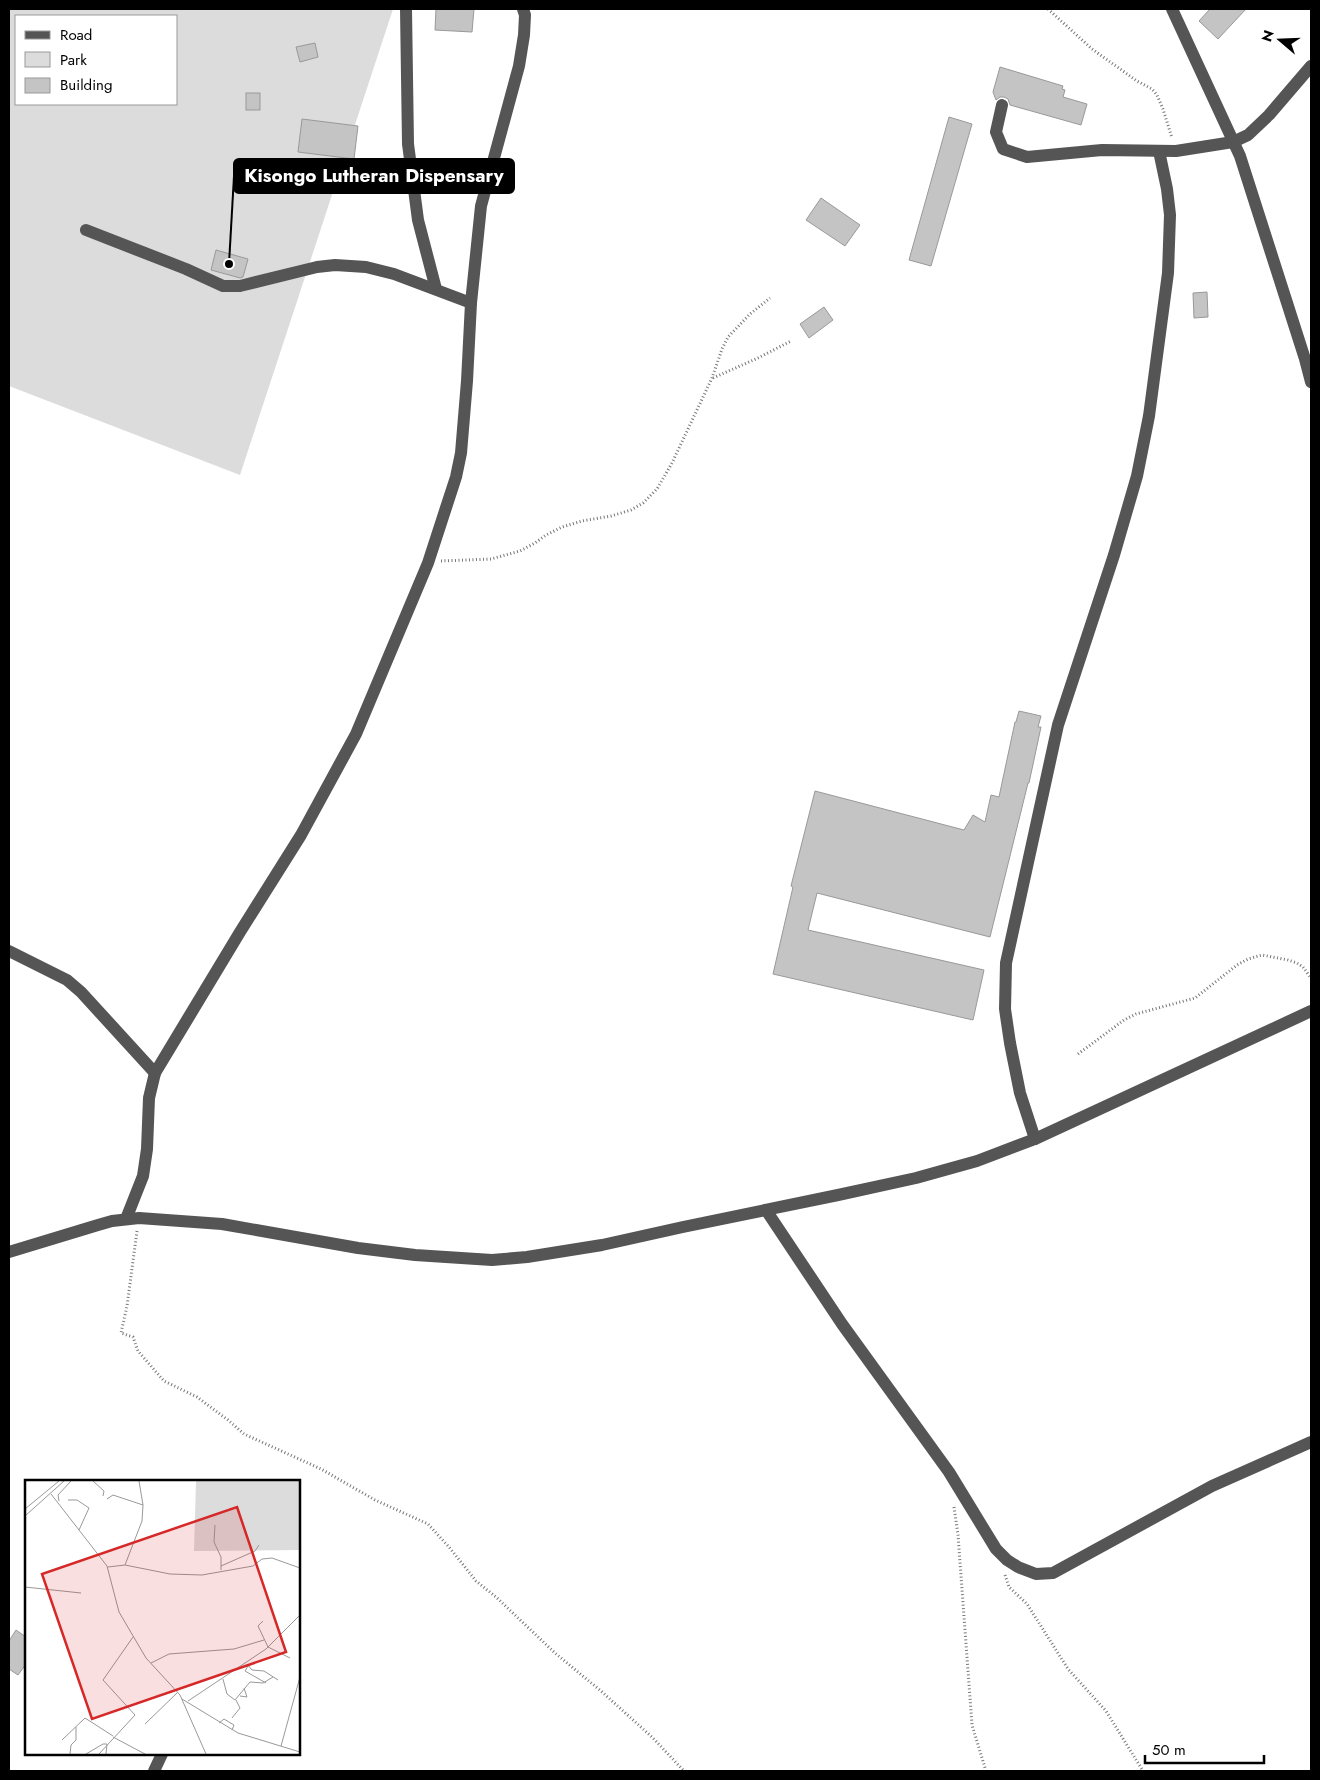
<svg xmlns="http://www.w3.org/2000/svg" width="1320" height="1780" font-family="Jost,sans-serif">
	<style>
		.green { fill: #dcdcdc; fill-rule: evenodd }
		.building { fill: #c4c4c4; stroke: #999 }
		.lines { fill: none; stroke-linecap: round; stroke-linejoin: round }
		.path { stroke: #777; stroke-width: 3; stroke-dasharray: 1 2.5; stroke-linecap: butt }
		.minor { stroke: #555; stroke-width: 12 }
		.inset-road { fill: none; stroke: #999; stroke-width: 1 }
		.view { fill: #d62828; fill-opacity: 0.15; stroke: #d62828; stroke-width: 2.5 }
		.inset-edge { fill: none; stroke: #000; stroke-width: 2.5 }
		.leader { fill: none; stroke: #000; stroke-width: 2 }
		.callout-dot { fill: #000; stroke: #fff; stroke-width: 2 }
		.callout { fill: #000; stroke: #000; stroke-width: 2 }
		.callout-label { font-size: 19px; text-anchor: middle; font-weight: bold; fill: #fff }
	</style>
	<rect width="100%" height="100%" fill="#fff"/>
	<!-- green -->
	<path class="green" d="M9,9H393L240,475L9,386ZM16,16H176V104H16Z"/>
	<!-- building -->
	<g class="building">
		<path d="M436,9H474L472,32L435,30Z"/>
		<path d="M1210,9H1246L1218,39L1199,21Z"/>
		<path d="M315,43L318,57L300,62L296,47Z"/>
		<path d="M1000,67L1063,86L1062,89L1065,90L1063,97L1087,104L1081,125L1010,105L1008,99L1004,97H1000L996,100L993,92Z"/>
		<rect x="246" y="93" width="14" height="17"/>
		<path d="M949,117L972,124L931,266L909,260Z"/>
		<path d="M302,119L358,126L354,159L298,152Z"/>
		<path d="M821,198L860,225L845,246L806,220Z"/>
		<path d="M216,250L248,259L243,277L240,278L211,270Z"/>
		<path d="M1207,292L1208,317L1194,318L1193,293Z"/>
		<path d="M824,307L833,320L809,338L800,324Z"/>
		<path d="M1019,711L1041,716L1038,727H1041L1029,783H1028L990,937L817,893L808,930L984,970L973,1020L773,974L793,887L791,886L815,791L964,830L973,815L985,822L991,795L999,797L1015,722H1016Z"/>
		<path d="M16,1630L26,1637V1664L18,1675L9,1669V1641Z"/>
	</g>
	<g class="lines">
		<!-- path -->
		<g class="path">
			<path d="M1048,9L1092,49L1137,81L1152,89L1157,95L1163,109L1172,138"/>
			<path d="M713,378L758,358L791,341"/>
			<path d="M441,561L491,559L520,551L535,543L546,535L562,527L582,521L611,516L631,510L643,503L657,489L672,463L712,378L722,349L728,337L750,314L770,298"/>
			<path d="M1078,1054L1124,1020L1136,1014L1195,998L1237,965L1248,959L1262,955L1288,960L1297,963L1303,967L1311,978"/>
			<path d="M137,1231L127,1306L121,1333L133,1337L138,1351L164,1381L197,1397L228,1420L244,1434L321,1469L375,1500L428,1524L449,1547L476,1581L496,1597L555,1653L601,1691L653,1738L684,1771"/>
			<path d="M954,1507L958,1535L972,1725L986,1771"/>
			<path d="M1005,1575L1009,1587L1027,1604L1068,1669L1106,1711L1143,1771"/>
		</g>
		<!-- minor -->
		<g class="minor">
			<path d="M406,9L408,144L418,220L436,289"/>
			<path d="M1172,9L1240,156L1305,359L1311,382"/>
			<path d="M1002,105L996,132L1003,149L1027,157L1102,150L1176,151L1233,142L1248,135L1269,115L1311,66"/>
			<path d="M86,230L186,269L223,286H240L317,267L335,265L366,267L394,274L471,303"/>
			<path d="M9,951L67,980L81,992L155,1073"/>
			<path d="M1035,1139L1020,1093L1010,1043L1005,1009L1006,963L1058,725L1114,555L1137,476L1149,416L1168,273L1170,215L1167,189L1159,151"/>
			<path d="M766,1210L842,1324L949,1472L996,1549L1007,1560L1018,1567L1036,1574L1053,1573L1212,1486L1311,1442"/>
			<path d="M126,1219L143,1176L147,1149L149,1098L155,1073L240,932L301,835L356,734L428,563L456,477L461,453L467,381L471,303L481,206L519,66L524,35L525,15L523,9"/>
			<path d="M9,1252L98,1225L112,1221L139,1218L222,1224L358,1248L415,1255L492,1260L527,1257L602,1245L683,1227L838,1195L916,1178L977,1161L1035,1139L1311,1011"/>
			<path d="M154,1771L162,1754"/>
		</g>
	</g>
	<!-- overview -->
	<g transform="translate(25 1480)">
		<rect width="275" height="275" fill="#fff"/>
		<path d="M171,1H275V70L169,71Z" fill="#dcdcdc"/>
		<path class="inset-road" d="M68,1L79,11L78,16M26,14L82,86L94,132L121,178L155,215L181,274M82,19L88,15L118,25M43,20H52L64,28L54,50M34,21L33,15L46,1M0,29L34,1M0,36L39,1M190,45L189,62L196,77V90M0,78V94M100,85L117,41L118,25L114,1M196,86L230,71L234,65M83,87L100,85L145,94L177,95L228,86L237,79L247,78L275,88M0,107L56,113M238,141L233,146L243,167L265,178M126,183L144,174L209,169L239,160M222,184L227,190L239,191L253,200M223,186L220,191L241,203M198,199L202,214L210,220L225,202L238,203L248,197M215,216L222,217L219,208M157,219L213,253L275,272M163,221L241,169L275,135M207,238L215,228L211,220M194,243L199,239L209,245L207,250M120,244L153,212M88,257L120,274M37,260L60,238L88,256M256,266L275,197M45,274L46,265L51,260V247M61,274L78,264H82L81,274M74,274L110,235L78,200L108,157"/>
		<path class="view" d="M212,27L261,172L67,239L17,94Z"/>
		<rect width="275" height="275" class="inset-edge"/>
	</g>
	<!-- callouts -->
	<path class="leader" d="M229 264L234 176"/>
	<circle class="callout-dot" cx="229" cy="264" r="5"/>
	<rect class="callout" x="234" y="159" width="280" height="34" rx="5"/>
	<g class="callout-label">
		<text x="374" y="182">Kisongo Lutheran Dispensary</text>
	</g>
	<!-- border -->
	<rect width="1320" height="1780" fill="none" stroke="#000000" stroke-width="20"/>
	<!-- legend -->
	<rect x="15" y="15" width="162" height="90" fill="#ffffff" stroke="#999999"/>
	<rect x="25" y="31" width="25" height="8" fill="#555555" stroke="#999999"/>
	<text x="60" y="40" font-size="15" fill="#000000">Road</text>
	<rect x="25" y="52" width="25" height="15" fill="#dcdcdc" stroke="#999999"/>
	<text x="60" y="65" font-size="15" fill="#000000">Park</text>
	<rect x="25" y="78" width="25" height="15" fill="#c4c4c4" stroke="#999999"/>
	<text x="60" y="90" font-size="15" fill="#000000">Building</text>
	<!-- north arrow -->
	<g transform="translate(1280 40) rotate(289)" stroke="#ffffff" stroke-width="4" paint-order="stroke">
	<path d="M0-4L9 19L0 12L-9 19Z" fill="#000000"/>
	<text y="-8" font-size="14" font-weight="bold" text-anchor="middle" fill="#000000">N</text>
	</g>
	<!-- scale -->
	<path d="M1145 1755v8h119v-8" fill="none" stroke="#000000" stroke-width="2.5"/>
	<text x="1152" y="1755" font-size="15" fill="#000000" stroke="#ffffff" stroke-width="4" paint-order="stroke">50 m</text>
</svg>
